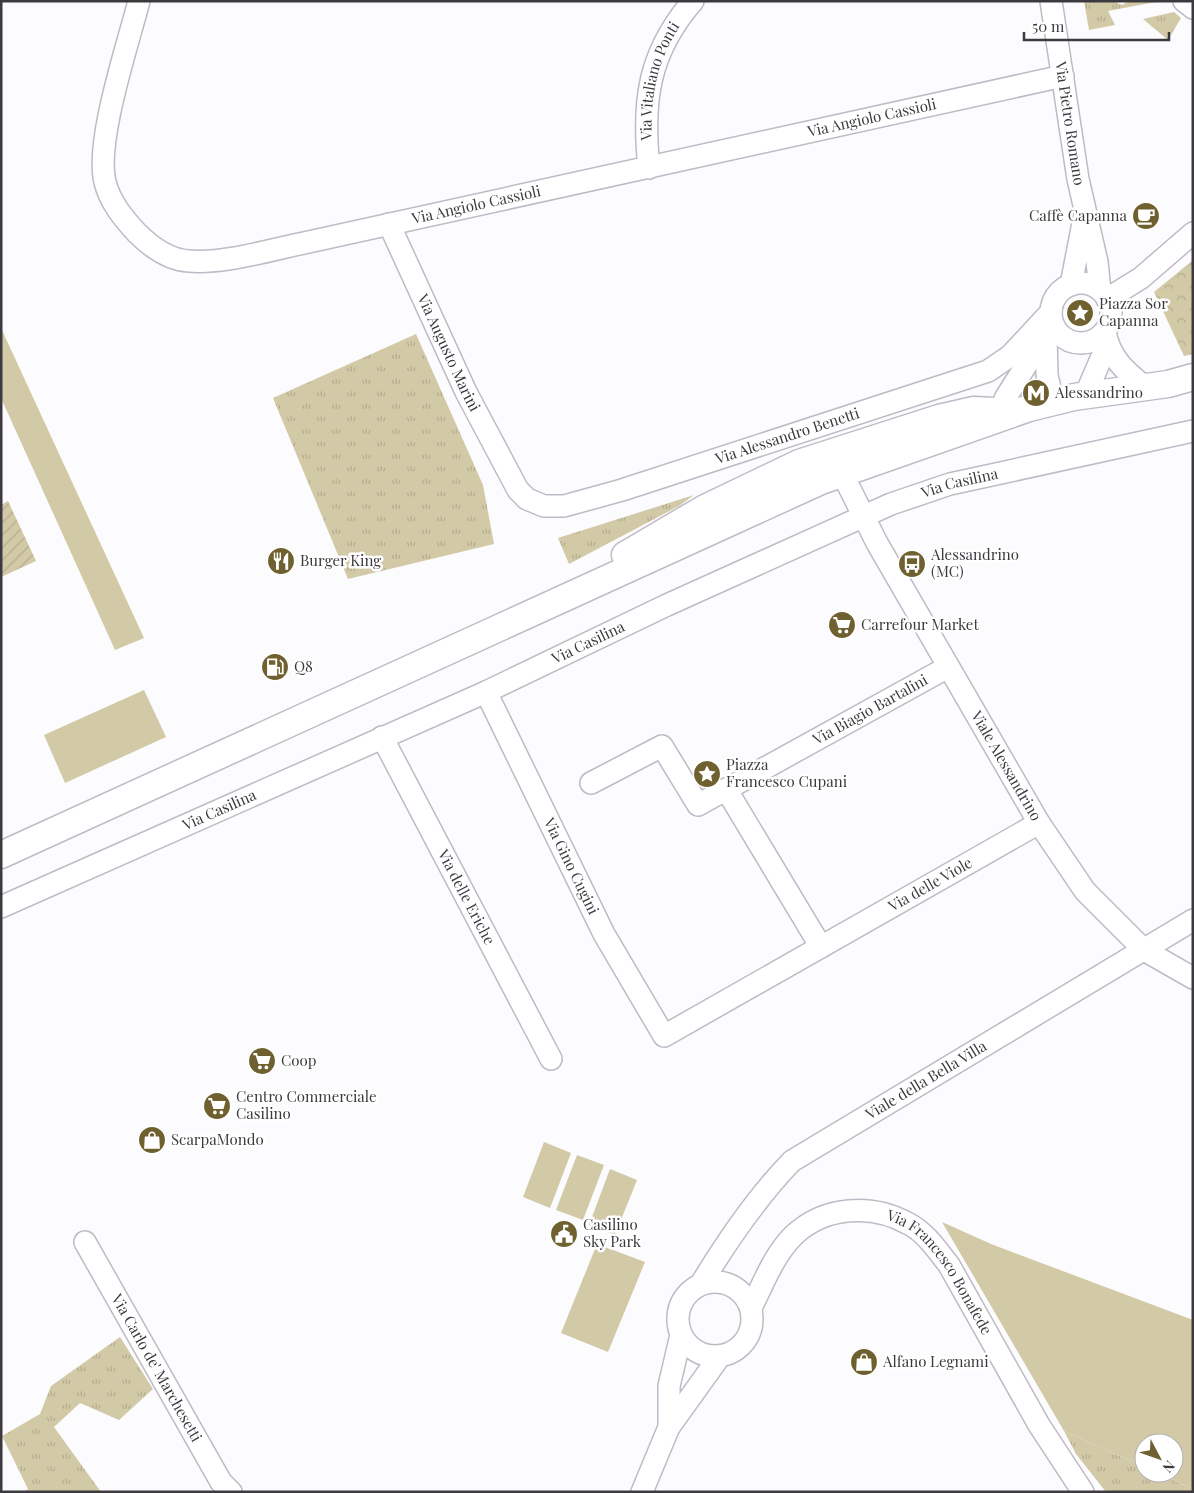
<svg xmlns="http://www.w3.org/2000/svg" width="1194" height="1493" font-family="'Playfair Display',serif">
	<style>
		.grass { fill: url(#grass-tufts) }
		.park { fill: url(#park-crowns) }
		.garden { fill: url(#garden-furrows) }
		.pitch { fill: #d2c9a6 }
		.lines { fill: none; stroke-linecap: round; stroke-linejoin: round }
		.minor-casing { stroke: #bfbac6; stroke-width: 24 }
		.major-casing { stroke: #bfbac6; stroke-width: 29 }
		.minor { stroke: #fff; stroke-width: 21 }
		.major { stroke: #fff; stroke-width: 26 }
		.labels { text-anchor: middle; stroke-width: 5; stroke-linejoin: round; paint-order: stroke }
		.street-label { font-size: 15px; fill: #3c3a3f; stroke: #fff }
		.poi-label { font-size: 15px; fill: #3c3a3f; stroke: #fff; text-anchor: start }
	</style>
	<defs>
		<pattern id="grass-tufts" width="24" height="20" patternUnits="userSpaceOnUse" patternTransform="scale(1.25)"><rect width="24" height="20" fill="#d2c9a6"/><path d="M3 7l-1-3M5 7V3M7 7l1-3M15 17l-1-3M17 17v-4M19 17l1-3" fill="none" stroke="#b5ad90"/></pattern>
		<pattern id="park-crowns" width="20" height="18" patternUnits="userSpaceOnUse" patternTransform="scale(1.25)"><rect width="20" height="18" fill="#d2c9a6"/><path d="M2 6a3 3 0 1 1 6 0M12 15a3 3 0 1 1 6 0" fill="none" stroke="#b5ad90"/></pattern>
		<pattern id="garden-furrows" width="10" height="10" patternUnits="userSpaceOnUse" patternTransform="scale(1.25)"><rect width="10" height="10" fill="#d2c9a6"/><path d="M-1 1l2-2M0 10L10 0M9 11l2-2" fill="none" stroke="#b5ad90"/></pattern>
	</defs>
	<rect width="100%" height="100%" fill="#fcfbfd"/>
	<!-- grass -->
	<g class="grass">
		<path d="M1084,1H1113L1122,5L1129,1H1161L1108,11L1115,25L1089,30Z"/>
		<path d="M1174,12L1181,18L1168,40L1143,19Z"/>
		<path d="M416,334L483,485L494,544L348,579L273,398Z"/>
		<path d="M694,495L679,506L569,564L558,538Z"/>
		<path d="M120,1337L153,1389L119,1420L80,1403L54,1427L101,1492H23L28,1489L2,1436L40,1414L51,1386Z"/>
		<path d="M1064,1431L1144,1467V1473H1157L1193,1489V1492H1106L1076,1454Z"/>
	</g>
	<!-- park -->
	<path class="park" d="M1193,260V354L1184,356L1154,292Z"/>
	<!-- garden -->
	<path class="garden" d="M8,501L36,561L1,577V505Z"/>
	<!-- pitch -->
	<g class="pitch">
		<path d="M1,328L144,638L115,650L1,398Z"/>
		<path d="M144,690L166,737L65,783L44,735Z"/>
		<path d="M544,1142L571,1153L550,1208L523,1197Z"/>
		<path d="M577,1155L604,1165L583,1220L556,1210Z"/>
		<path d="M610,1169L637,1180L615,1235L589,1225Z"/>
		<path d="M942,1222L991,1244L1193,1320V1489L1157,1473H1174V1443H1144V1467L1064,1431Z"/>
		<path d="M597,1244L645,1262L608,1352L561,1333Z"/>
	</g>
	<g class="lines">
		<!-- minor casing -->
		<g class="minor-casing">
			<g id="minor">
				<path id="s1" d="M139,1C128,44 95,142 105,182C110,202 123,218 137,233C151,247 168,260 189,261C224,264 269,250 304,243L1063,76"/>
				<path id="s2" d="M1051,1L1078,179L1097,262L1100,290"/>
				<path d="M1184,1L1193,8"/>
				<path id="s3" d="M649,168C642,102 648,53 693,1"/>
				<path id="s4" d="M389,224L466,392L518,490L527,499L544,506H564L622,490L988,371L1010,356L1051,312"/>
				<circle cx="1081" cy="313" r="30"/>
				<path d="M1071,285L1084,218"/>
				<path d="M1107,299L1141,278L1193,233"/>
				<path d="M1105,332C1110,358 1125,371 1145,387"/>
				<path d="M1046,336L1047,375L1053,402"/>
				<path d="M1085,396L1107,345"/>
				<path d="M1003,416V404L1006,397L1049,329"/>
				<path id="s5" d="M842,473L877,543L1039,823L1085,891L1144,950L1193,978"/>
				<path id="s6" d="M486,692L604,934L664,1036L1039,823"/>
				<path id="s7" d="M382,737L551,1059"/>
				<path id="s8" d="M591,783L662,746L698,805L948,667"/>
				<path d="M726,789L821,947"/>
				<path id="s9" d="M1,907L486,692L667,605L891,504L950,484L1193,431"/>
				<path id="s10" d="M85,1242L221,1482L231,1492"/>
				<circle cx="715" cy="1319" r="37"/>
				<path id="s11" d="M701,1284C727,1241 757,1197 792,1161L1193,920"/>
				<path id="s12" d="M751,1308C763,1284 774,1255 793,1236C824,1206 872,1203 909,1224C926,1233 937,1250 949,1265L1039,1425L1083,1492"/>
				<path d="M669,1427V1386L681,1335"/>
				<path d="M642,1492L669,1427L720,1356"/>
			</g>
		</g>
		<!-- major casing -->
		<g class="major-casing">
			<g id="major">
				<path d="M625,555L705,508L799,463L939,418L974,410L994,411"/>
				<path d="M1,855L821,481L1029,408L1074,397L1168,384L1193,377"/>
			</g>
		</g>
		<!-- minor -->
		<use href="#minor" class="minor"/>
		<!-- major -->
		<use href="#major" class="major"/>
	</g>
	<!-- icons -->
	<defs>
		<g id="cafe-disc" transform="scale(1.4375)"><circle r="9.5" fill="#6f612f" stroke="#fff"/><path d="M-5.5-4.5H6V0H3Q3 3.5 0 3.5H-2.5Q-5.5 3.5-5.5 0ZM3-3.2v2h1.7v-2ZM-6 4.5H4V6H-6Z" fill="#fff"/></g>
		<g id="sight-disc" transform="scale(1.4375)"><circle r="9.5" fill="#6f612f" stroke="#fff"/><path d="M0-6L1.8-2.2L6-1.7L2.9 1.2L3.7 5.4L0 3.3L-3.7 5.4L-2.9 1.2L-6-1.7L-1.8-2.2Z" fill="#fff"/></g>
		<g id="metro-disc" transform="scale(1.4375)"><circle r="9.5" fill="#6f612f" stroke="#fff"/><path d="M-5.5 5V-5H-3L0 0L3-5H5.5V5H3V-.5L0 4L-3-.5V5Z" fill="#fff"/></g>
		<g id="restaurant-disc" transform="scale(1.4375)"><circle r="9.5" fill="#6f612f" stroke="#fff"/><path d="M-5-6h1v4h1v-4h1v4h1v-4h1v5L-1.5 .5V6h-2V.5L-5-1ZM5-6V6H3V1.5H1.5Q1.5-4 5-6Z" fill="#fff"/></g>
		<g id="bus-disc" transform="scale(1.4375)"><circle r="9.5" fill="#6f612f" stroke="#fff"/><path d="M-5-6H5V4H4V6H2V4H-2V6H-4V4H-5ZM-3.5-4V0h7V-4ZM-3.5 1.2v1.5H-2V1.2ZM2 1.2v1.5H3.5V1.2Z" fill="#fff"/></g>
		<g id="supermarket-disc" transform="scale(1.4375)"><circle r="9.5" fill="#6f612f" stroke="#fff"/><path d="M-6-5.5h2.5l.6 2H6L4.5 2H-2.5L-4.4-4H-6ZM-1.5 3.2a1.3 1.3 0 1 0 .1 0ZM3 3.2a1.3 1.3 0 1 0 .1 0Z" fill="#fff"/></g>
		<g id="fuel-disc" transform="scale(1.4375)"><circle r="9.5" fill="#6f612f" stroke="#fff"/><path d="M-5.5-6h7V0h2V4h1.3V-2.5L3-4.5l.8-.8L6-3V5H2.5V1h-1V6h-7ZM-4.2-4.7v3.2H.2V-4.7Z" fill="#fff"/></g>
		<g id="shop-disc" transform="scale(1.4375)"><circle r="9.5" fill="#6f612f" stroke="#fff"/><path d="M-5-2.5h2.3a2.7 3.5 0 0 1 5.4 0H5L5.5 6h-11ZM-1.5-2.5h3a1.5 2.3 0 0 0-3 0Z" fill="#fff"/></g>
		<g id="civic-disc" transform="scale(1.4375)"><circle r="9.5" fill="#6f612f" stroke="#fff"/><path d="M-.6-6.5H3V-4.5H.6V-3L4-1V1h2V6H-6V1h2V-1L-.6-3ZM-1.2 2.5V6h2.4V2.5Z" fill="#fff"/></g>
	</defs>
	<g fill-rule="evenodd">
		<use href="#cafe-disc" x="1146" y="216"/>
		<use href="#sight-disc" x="1080" y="313"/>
		<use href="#metro-disc" x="1036" y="393"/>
		<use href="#restaurant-disc" x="281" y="561"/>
		<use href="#bus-disc" x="912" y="564"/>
		<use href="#supermarket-disc" x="842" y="625"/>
		<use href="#fuel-disc" x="275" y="667"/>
		<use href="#sight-disc" x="707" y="774"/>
		<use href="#supermarket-disc" x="262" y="1061"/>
		<use href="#supermarket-disc" x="217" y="1106"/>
		<use href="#shop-disc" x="152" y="1140"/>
		<use href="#civic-disc" x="564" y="1234"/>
		<use href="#shop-disc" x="864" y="1362"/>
	</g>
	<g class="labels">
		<!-- street labels -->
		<g class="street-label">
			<text dy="5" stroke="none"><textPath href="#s3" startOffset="89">Via Vitaliano Ponti</textPath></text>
			<text dy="5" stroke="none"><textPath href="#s1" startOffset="1005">Via Angiolo Cassioli</textPath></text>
			<text dy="5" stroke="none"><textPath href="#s2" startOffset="124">Via Pietro Romano</textPath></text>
			<text dy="5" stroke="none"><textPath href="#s1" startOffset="600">Via Angiolo Cassioli</textPath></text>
			<text dy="5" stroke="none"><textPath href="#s4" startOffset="142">Via Augusto Marini</textPath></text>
			<text dy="5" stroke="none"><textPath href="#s4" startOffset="581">Via Alessandro Benetti</textPath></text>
			<text dy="5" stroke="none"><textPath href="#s9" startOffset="1049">Via Casilina</textPath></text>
			<text dy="5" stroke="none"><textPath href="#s9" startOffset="644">Via Casilina</textPath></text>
			<text dy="5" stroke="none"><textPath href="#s8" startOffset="346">Via Biagio Bartalini</textPath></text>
			<text dy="5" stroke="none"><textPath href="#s5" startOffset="336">Viale Alessandrino</textPath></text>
			<text dy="5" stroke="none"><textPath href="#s9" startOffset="239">Via Casilina</textPath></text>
			<text dy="5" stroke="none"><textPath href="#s6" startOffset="194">Via Gino Cugini</textPath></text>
			<text dy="5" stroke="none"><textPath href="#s6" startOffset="694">Via delle Viole</textPath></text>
			<text dy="5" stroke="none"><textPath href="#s7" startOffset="181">Via delle Eriche</textPath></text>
			<text dy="5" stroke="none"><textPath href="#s11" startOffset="310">Viale della Bella Villa</textPath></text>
			<text dy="5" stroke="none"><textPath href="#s12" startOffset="265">Via Francesco Bonafede</textPath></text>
			<text dy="5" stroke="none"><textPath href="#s10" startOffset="145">Via Carlo de' Marchesetti</textPath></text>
		</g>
		<!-- poi labels -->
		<g class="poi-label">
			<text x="1127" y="221" text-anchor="end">Caffè Capanna</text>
			<text x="1099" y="309">Piazza Sor<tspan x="1099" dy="17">Capanna</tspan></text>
			<text x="1055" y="398">Alessandrino</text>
			<text x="931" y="560">Alessandrino<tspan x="931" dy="17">(MC)</tspan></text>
			<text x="300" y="566">Burger King</text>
			<text x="861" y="630">Carrefour Market</text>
			<text x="294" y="672">Q8</text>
			<text x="726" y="770">Piazza<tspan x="726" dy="17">Francesco Cupani</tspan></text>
			<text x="281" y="1066">Coop</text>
			<text x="236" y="1102">Centro Commerciale<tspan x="236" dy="17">Casilino</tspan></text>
			<text x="171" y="1145">ScarpaMondo</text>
			<text x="583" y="1230">Casilino<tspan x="583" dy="17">Sky Park</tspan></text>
			<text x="883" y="1367">Alfano Legnami</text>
		</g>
	</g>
	<!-- border -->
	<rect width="1194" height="1493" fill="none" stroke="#3c3a3f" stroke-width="5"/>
	<!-- north arrow -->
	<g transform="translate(1159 1458) rotate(131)"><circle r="24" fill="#ffffff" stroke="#b1b0b2"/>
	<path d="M0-4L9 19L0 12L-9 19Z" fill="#6f612f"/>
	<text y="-8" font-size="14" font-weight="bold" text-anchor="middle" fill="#3c3a3f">N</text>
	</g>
	<!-- scale -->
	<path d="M1024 32v8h145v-8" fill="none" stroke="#3c3a3f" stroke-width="2.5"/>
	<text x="1032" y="32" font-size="15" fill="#3c3a3f" stroke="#ffffff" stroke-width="4" paint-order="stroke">50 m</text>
</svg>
